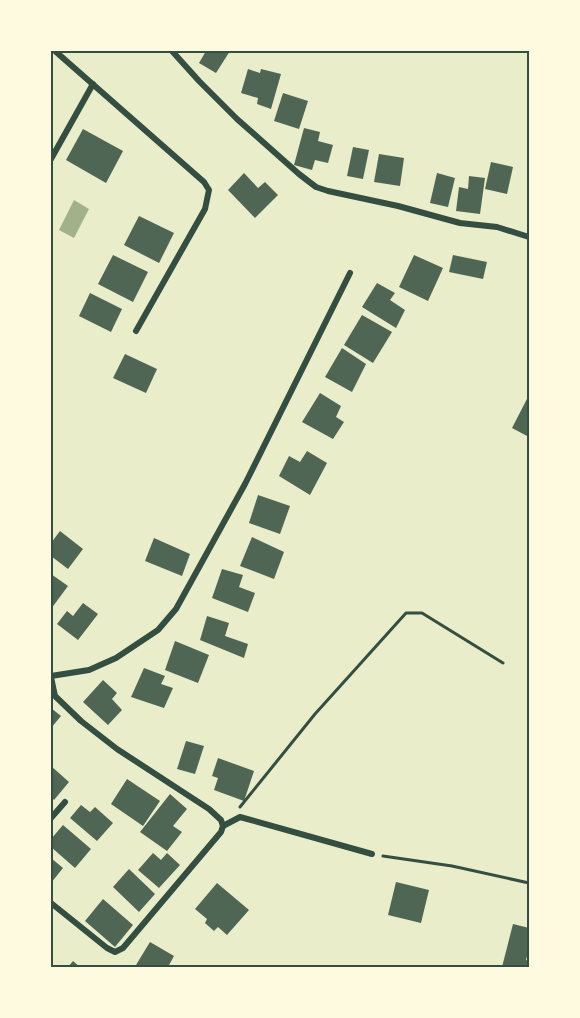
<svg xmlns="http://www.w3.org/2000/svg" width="580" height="1018" font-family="'Asap Condensed',sans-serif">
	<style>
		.water { fill: #a3b18a }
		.building { fill: #4f6655 }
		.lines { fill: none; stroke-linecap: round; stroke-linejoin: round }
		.path { stroke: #344e41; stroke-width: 3 }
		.minor { stroke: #344e41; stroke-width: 6 }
		.neatline { fill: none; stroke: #344e41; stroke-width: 2 }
	</style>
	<rect width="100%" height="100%" fill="#e9edc9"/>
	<!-- water -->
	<path class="water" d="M74,200L89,209L74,238L59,230Z"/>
	<!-- building -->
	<g class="building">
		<path d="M206,51H230L216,73L199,63Z"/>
		<path d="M248,69L260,73L261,69L281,74L271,109L257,104L258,98L241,93Z"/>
		<path d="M283,93L308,101L299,129L274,121Z"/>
		<path d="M304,128L320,132L318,141L333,145L328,163L315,160L312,170L294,165Z"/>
		<path d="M83,129L123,151L106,183L66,160Z"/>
		<path d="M353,147L369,150L363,179L347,176Z"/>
		<path d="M379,154L404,158L400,186L374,182Z"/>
		<path d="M491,162L513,167L507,194L485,189Z"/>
		<path d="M244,173L258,188L265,182L278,195L255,218L228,190Z"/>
		<path d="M437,173L455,178L448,207L430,203Z"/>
		<path d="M469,176L485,178L480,214L456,211L459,187L468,189Z"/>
		<path d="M139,216L174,233L159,263L124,245Z"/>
		<path d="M113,255L148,272L133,302L98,284Z"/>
		<path d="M414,255L443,268L428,301L399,287Z"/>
		<path d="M453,255L487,262L483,279L449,272Z"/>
		<path d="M377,283L395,293L390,300L405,310L396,328L362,307Z"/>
		<path d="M90,293L122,309L111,332L79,316Z"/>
		<path d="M362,315L392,332L373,363L344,345Z"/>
		<path d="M342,348L366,364L352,392L325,377Z"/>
		<path d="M125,354L157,369L146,393L113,378Z"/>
		<path d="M320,393L341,406L336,417L344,422L333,439L302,422Z"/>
		<path d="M529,395V437L512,428Z"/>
		<path d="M307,451L327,463L310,495L279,476L289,456L300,462Z"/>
		<path d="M258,495L290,506L280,534L249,523Z"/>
		<path d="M60,531L83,549L68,569L51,556V543Z"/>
		<path d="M252,537L284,552L274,579L240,566Z"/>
		<path d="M154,538L190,554L182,576L145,561Z"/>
		<path d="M222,569L243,575L239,587L255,593L248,612L212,598Z"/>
		<path d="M51,574L68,586L51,609Z"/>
		<path d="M83,603L98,614L78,640L57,624L67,611L73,616Z"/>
		<path d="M207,616L229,623L225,636L248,644L244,658L200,640Z"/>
		<path d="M175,641L209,655L198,683L165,670Z"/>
		<path d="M144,668L165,676L161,684L173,688L164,708L131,697Z"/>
		<path d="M103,680L117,693L112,699L122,710L108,725L83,702Z"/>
		<path d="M51,708L61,716L51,728Z"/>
		<path d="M186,741L204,746L195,774L177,769Z"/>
		<path d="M218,758L254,771L244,801L214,790L218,778L212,776Z"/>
		<path d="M51,766L69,782L54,800L51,797Z"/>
		<path d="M127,779L160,801L143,826L111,804Z"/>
		<path d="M170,794L187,809L173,826L182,832L167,851L140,832Z"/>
		<path d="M81,805L90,812L95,807L113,823L97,841L70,818Z"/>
		<path d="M63,825L91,849L75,868L51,847V839Z"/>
		<path d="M153,853L161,860L167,853L180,865L159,888L138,870Z"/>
		<path d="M51,858L63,868L51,883Z"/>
		<path d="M129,869L155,894L139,912L113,887Z"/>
		<path d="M396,882L429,890L421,923L388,915Z"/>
		<path d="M217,883L249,910L227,935L218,927L214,931L205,923L207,919L195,909Z"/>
		<path d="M103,899L133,925L115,947L85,921Z"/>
		<path d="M513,924L529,928V949L526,960L529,961V967H502Z"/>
		<path d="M150,942L174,956L168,967H139L136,965Z"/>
		<path d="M73,961L80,967H68Z"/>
	</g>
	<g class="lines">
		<!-- path -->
		<g class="path">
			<path d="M240,807L315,714L406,613H422L503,663"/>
			<path d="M383,856L452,866L529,883"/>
		</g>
		<!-- minor -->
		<g class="minor">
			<path d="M55,51L204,182L209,190L205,209L136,331"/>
			<path d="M172,51L199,81L237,119L299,174L316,187L328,191L398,206L460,223L497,227L529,237"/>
			<path d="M51,159L93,84"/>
			<path d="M51,676L89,670L116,658L158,630L176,609L245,484L350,273"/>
			<path d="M51,677L55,696L81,721L117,749L209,809L221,820L223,826L221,832L123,948L115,952L107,948L51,903"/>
			<path d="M51,818L65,802"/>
			<path d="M223,826L240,817L372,854"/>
		</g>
	</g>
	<!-- border -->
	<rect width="580" height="1018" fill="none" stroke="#fefae0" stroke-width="105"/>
	<rect x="52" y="52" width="476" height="914" class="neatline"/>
</svg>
